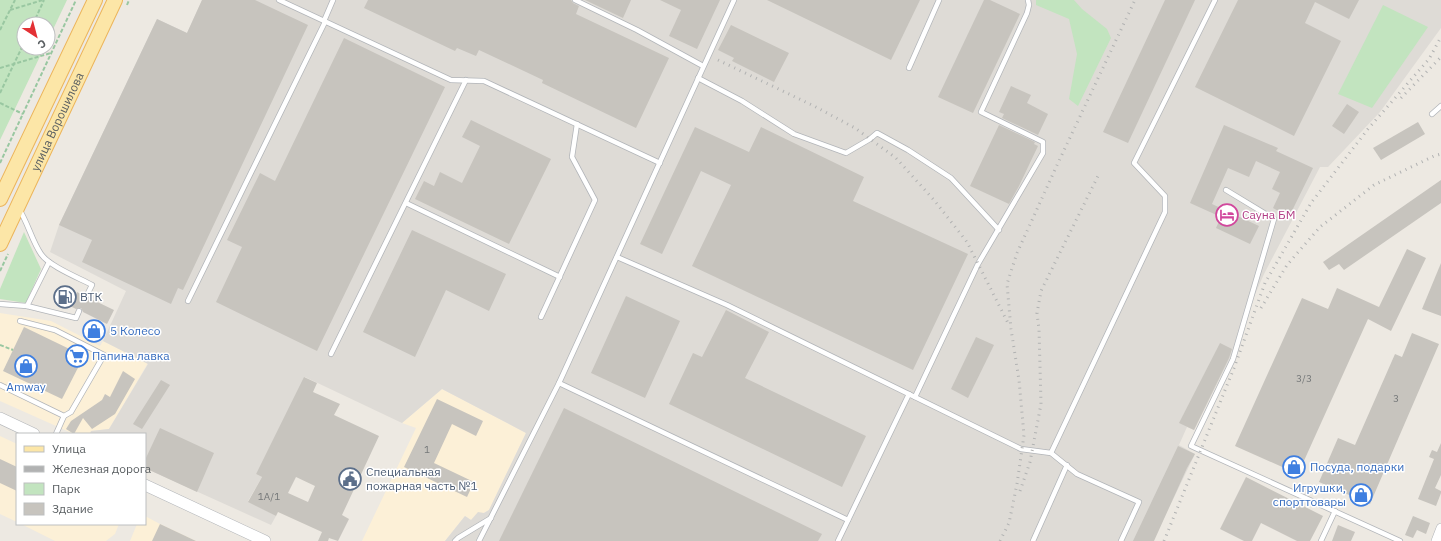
<svg xmlns="http://www.w3.org/2000/svg" width="1441" height="541" font-family="'IBM Plex Sans',sans-serif">
	<style>
		.commercial { fill: #fcf0d7 }
		.industrial { fill: #dedbd6 }
		.green { fill: #c2e4bf }
		.building { fill: #c7c4be; fill-rule: evenodd }
		.lines { fill: none; stroke-linecap: round; stroke-linejoin: round }
		.service-casing { stroke: #b2b5b9; stroke-width: 6 }
		.minor-casing { stroke: #b2b5b9; stroke-width: 10 }
		.tertiary-casing { stroke: #b2b5b9; stroke-width: 12 }
		.primary-casing { stroke: #ecb55b; stroke-width: 16 }
		.path { stroke: #99c7a1; stroke-width: 2; stroke-dasharray: 4 2; stroke-linecap: butt }
		.service { stroke: #fff; stroke-width: 4.5 }
		.minor { stroke: #fff; stroke-width: 9 }
		.tertiary { stroke: #fff; stroke-width: 11 }
		.primary { stroke: #fce6a7; stroke-width: 14 }
		.rail { stroke: #b1b2b2; stroke-width: 3; stroke-dasharray: 1 5; stroke-linecap: butt }
		.labels { text-anchor: middle; stroke-width: 3; stroke-linejoin: round; paint-order: stroke }
		.number-label { font-size: 10px; fill: #757879 }
		.street-label { font-size: 12px; fill: #5a5f62; stroke: #fff }
		.hotel-label { font-size: 12px; fill: #b23c85; stroke: #fff; text-anchor: start }
		.service-label { font-size: 12px; fill: #4e5e75; stroke: #fff; text-anchor: start }
		.shop-label { font-size: 12px; fill: #366cbe; stroke: #fff; text-anchor: start }
	</style>
	<rect width="100%" height="100%" fill="#ede9e2"/>
	<!-- commercial -->
	<g class="commercial">
		<path d="M0,313L51,321L100,346L103,341L148,363L109,429L91,431L90,434H74L0,401Z"/>
		<path d="M442,389L526,433L489,510L471,520L465,516L445,541H362L416,428L402,423Z"/>
		<path d="M0,436L17,444V522L0,514Z"/>
		<path d="M145,516L160,524L196,541H130L137,524H145Z"/>
		<path d="M21,524H119L115,534L106,541H55Z"/>
	</g>
	<!-- industrial -->
	<path class="industrial" d="M202,0H1441V28L1380,112L1328,167H1320L1264,274L1239,331L1234,350L1194,430L1187,427L1179,445L1195,454L1153,541H445L465,516L471,520L478,512L484,513L489,510L526,433L442,389L402,423L305,377L256,474L262,477L248,501L276,516L271,525L145,468V434H90L91,431L109,429L148,364L103,341L126,291L50,252L59,225L157,19L187,33Z"/>
	<!-- green -->
	<g class="green">
		<path d="M0,0H67L48,40V24H24V48H44L0,140Z"/>
		<path d="M1036,0H1074L1082,9L1107,29L1111,38L1078,106L1069,99L1077,54L1069,19L1036,5Z"/>
		<path d="M1383,5L1428,27L1372,108L1338,94Z"/>
		<path d="M24,232L41,269L26,303L0,299V289Z"/>
	</g>
	<!-- building -->
	<g class="building">
		<path d="M202,0H255L308,25L183,290L178,288L171,304L82,262L92,240L59,225L157,19L187,33Z"/>
		<path d="M368,0H571L573,3L579,6L576,14L669,58L636,128L542,83L543,80L479,50L476,56L457,48L455,51L364,8Z"/>
		<path d="M585,0H631L623,18Z"/>
		<path d="M660,0H720L697,49L669,36L681,10Z"/>
		<path d="M767,0H920L891,60Z"/>
		<path d="M984,0H990L1020,14L973,113L938,97Z"/>
		<path d="M1165,0H1195L1128,143L1103,132Z"/>
		<path d="M1238,0H1359L1349,19L1315,2L1305,23L1341,41L1294,136L1195,87Z"/>
		<path d="M731,25L789,53L774,82L732,61L734,58L718,50Z"/>
		<path d="M344,38L445,87L317,351L216,302L242,247L227,240L260,173L275,181Z"/>
		<path d="M1011,86L1031,95L1027,103L1048,114L1038,135L1002,118L1004,114L999,112Z"/>
		<path d="M1347,104L1359,112L1344,134L1332,126Z"/>
		<path d="M471,120L551,159L509,244L415,199L424,181L434,186L440,172L462,183L480,146L462,137Z"/>
		<path d="M1418,122L1425,134L1381,160L1373,148Z"/>
		<path d="M999,125L1035,142L1034,144L1038,146L1019,186L1009,204L970,186Z"/>
		<path d="M1224,125L1278,148L1276,151L1313,168L1289,217L1273,208L1280,193L1272,189L1280,172L1256,161L1249,177L1228,168L1212,204L1259,226L1250,244L1216,228L1221,217L1190,203Z"/>
		<path d="M695,127L749,152L761,127L864,177L853,201L968,254L913,370L692,266L731,185L701,171L662,254L640,244Z"/>
		<path d="M1441,180V203L1344,270L1339,264L1329,270L1323,262Z"/>
		<path d="M412,230L506,274L489,311L446,290L415,357L363,332Z"/>
		<path d="M1407,249L1426,258L1391,331L1368,319L1298,474L1235,446L1302,298L1328,309L1337,288L1379,307Z"/>
		<path d="M1441,263V316L1422,309Z"/>
		<path d="M77,292L83,295V299L85,300H88L89,298L114,310L107,324L83,312L81,308L76,309L70,306Z"/>
		<path d="M626,296L680,321L645,398L591,373Z"/>
		<path d="M726,310L769,332L745,378L866,436L842,487L669,404L693,353L702,357Z"/>
		<path d="M24,327L84,356L62,399L3,371Z"/>
		<path d="M1412,333L1439,344L1370,504L1319,482L1338,438L1355,445L1395,354L1402,357Z"/>
		<path d="M976,337L994,345L968,398L951,389Z"/>
		<path d="M1220,343L1232,349L1229,358L1194,430L1179,423Z"/>
		<path d="M123,371L135,379L115,414L92,429L83,418L74,434L66,429L71,421L102,400L105,394L110,397Z"/>
		<path d="M304,377L317,383L313,392L340,404L334,415L379,436L342,515L349,519L338,541L329,538L328,541H318L322,532L278,512L276,516L248,502L262,477L256,474ZM296,477L315,486L308,502L288,493Z"/>
		<path d="M161,380L170,385L142,429L133,424Z"/>
		<path d="M437,399L483,421L476,436L452,424L434,463L474,482L467,497L404,467Z"/>
		<path d="M564,408L822,534L818,541H499Z"/>
		<path d="M160,428L214,453L197,492L145,468V460Z"/>
		<path d="M1441,443V475L1435,488L1441,491V493L1436,506L1418,499L1434,459L1429,457L1432,450L1437,452Z"/>
		<path d="M1178,446L1195,454L1187,468L1154,541H1133Z"/>
		<path d="M0,459L17,467V491L0,483Z"/>
		<path d="M1246,477L1323,516L1310,541H1297L1261,523L1252,541H1244L1220,529Z"/>
		<path d="M1413,516L1430,523L1426,534L1417,530L1413,538L1405,535Z"/>
		<path d="M160,524L196,541H152Z"/>
		<path d="M1338,525L1355,532L1351,541H1332Z"/>
	</g>
	<g class="lines">
		<!-- service casing -->
		<g class="service-casing">
			<g id="service">
				<path d="M279,0L451,80L484,81L660,163"/>
				<path d="M575,0L637,30L703,66"/>
				<path d="M324,21L333,0"/>
				<path d="M909,68L939,0"/>
				<path d="M698,78L742,101L794,134L846,153L870,139L877,133L908,150L951,178L999,230"/>
				<path d="M1432,114L1441,106"/>
				<path d="M1226,190L1274,219L1233,359L1191,446L1400,541"/>
				<path d="M406,203L560,277"/>
				<path d="M19,209C28,223 32,241 41,254C49,266 79,278 92,285L86,297"/>
				<path d="M617,257L727,305L1021,449L1051,453L1077,474L1139,502L1121,541"/>
				<path d="M188,301L325,22"/>
				<path d="M0,304L27,306L76,318L79,311"/>
				<path d="M27,306L49,262"/>
				<path d="M541,317L595,200L572,157L577,124"/>
				<path d="M331,354L466,80"/>
				<path d="M559,383L848,520"/>
				<path d="M0,385L64,416L71,412L104,355L55,330L20,321"/>
				<path d="M915,397L978,264L1043,153V142L981,112L1027,13L1029,5L1028,0"/>
				<path d="M56,434L64,416"/>
				<path d="M1051,453L1165,212V196L1134,163L1215,0"/>
				<path d="M455,541L458,538L491,518"/>
				<path d="M479,541L559,383L734,0"/>
				<path d="M838,541L909,394"/>
				<path d="M1033,541L1067,465"/>
				<path d="M1321,541L1335,511"/>
			</g>
		</g>
		<!-- minor casing -->
		<g class="minor-casing">
			<path id="minor" d="M1436,541L1441,528"/>
		</g>
		<!-- tertiary casing -->
		<g class="tertiary-casing">
			<g id="tertiary">
				<path d="M0,418L34,434"/>
				<path d="M145,485L265,541"/>
			</g>
		</g>
		<!-- primary casing -->
		<g class="primary-casing">
			<g id="primary">
				<path d="M0,199L95,0"/>
				<path id="s1" d="M0,244L115,0"/>
			</g>
		</g>
		<!-- path -->
		<g class="path">
			<path d="M127,5L129,0"/>
			<path d="M10,10L43,0"/>
			<path d="M33,24L44,0"/>
			<path d="M0,30L15,0"/>
			<path d="M0,68L51,53"/>
			<path d="M0,93L24,43"/>
			<path d="M0,103L23,114"/>
			<path d="M0,163L76,0"/>
			<path d="M0,271L8,254"/>
			<path d="M0,345L13,350"/>
		</g>
		<!-- service -->
		<use href="#service" class="service"/>
		<!-- minor -->
		<use href="#minor" class="minor"/>
		<!-- tertiary -->
		<use href="#tertiary" class="tertiary"/>
		<!-- primary -->
		<use href="#primary" class="primary"/>
		<!-- rail -->
		<g class="rail">
			<path d="M718,60L814,106L855,128L896,158L934,200L967,242L1009,325"/>
			<path d="M1401,98L1441,57"/>
			<path d="M1261,308L1287,265L1320,227L1374,185L1434,156L1441,154"/>
			<path d="M1020,491L1030,462L1041,404L1039,329L1037,313L1041,291L1099,174"/>
			<path d="M1000,541L1009,523L1017,484L1024,435L1019,380L1011,329L1007,284L1017,253L1058,163L1135,0"/>
			<path d="M1164,541L1234,368L1265,283L1311,203L1368,129L1429,59L1441,37"/>
		</g>
	</g>
	<!-- icons -->
	<defs>
		<g id="hotel-ring" transform="scale(1.15)"><circle r="9.5" fill="#fff" stroke="#d1479c" stroke-width="1.5"/><path d="M-6-4.5h1.5V1H6V5H4.5V3h-9V5H-6ZM-4 0a1.8 1.8 0 1 1 3.6 0ZM.5 0V-2.5h3Q6-2.5 6 0Z" fill="#d1479c"/></g>
		<g id="fuel-ring" transform="scale(1.15)"><circle r="9.5" fill="#fff" stroke="#5c6f8a" stroke-width="1.5"/><path d="M-5.5-6h7V0h2V4h1.3V-2.5L3-4.5l.8-.8L6-3V5H2.5V1h-1V6h-7ZM-4.2-4.7v3.2H.2V-4.7Z" fill="#5c6f8a"/></g>
		<g id="shop-ring" transform="scale(1.15)"><circle r="9.5" fill="#fff" stroke="#3f7fe0" stroke-width="1.5"/><path d="M-5-2.5h2.3a2.7 3.5 0 0 1 5.4 0H5L5.5 6h-11ZM-1.5-2.5h3a1.5 2.3 0 0 0-3 0Z" fill="#3f7fe0"/></g>
		<g id="supermarket-ring" transform="scale(1.15)"><circle r="9.5" fill="#fff" stroke="#3f7fe0" stroke-width="1.5"/><path d="M-6-5.5h2.5l.6 2H6L4.5 2H-2.5L-4.4-4H-6ZM-1.5 3.2a1.3 1.3 0 1 0 .1 0ZM3 3.2a1.3 1.3 0 1 0 .1 0Z" fill="#3f7fe0"/></g>
		<g id="civic-ring" transform="scale(1.15)"><circle r="9.5" fill="#fff" stroke="#5c6f8a" stroke-width="1.5"/><path d="M-.6-6.5H3V-4.5H.6V-3L4-1V1h2V6H-6V1h2V-1L-.6-3ZM-1.2 2.5V6h2.4V2.5Z" fill="#5c6f8a"/></g>
	</defs>
	<g fill-rule="evenodd">
		<use href="#hotel-ring" x="1227" y="215"/>
		<use href="#fuel-ring" x="65" y="297"/>
		<use href="#shop-ring" x="94" y="331"/>
		<use href="#supermarket-ring" x="77" y="356"/>
		<use href="#shop-ring" x="26" y="366"/>
		<use href="#shop-ring" x="1294" y="467"/>
		<use href="#civic-ring" x="350" y="479"/>
		<use href="#shop-ring" x="1361" y="495"/>
	</g>
	<g class="labels">
		<!-- number labels -->
		<g class="number-label">
			<text x="1304" y="382">3/3</text>
			<text x="1396" y="402">3</text>
			<text x="427" y="453">1</text>
			<text x="269" y="500">1А/1</text>
		</g>
		<!-- street labels -->
		<g class="street-label">
			<text dy="4" stroke="none"><textPath href="#s1" startOffset="135">улица Ворошилова</textPath></text>
		</g>
		<!-- hotel labels -->
		<g class="hotel-label">
			<text x="1242" y="219">Сауна БМ</text>
		</g>
		<!-- service labels -->
		<g class="service-label">
			<text x="80" y="301">ВТК</text>
			<text x="366" y="476">Специальная<tspan x="366" dy="14">пожарная часть №1</tspan></text>
		</g>
		<!-- shop labels -->
		<g class="shop-label">
			<text x="110" y="335">5 Колесо</text>
			<text x="92" y="360">Папина лавка</text>
			<text x="26" y="391" text-anchor="middle">Amway</text>
			<text x="1310" y="471">Посуда, подарки</text>
			<text x="1346" y="492" text-anchor="end">Игрушки,<tspan x="1346" dy="14">спорттовары</tspan></text>
		</g>
	</g>
	<!-- legend -->
	<rect x="16" y="433" width="130" height="92" fill="#ffffff" stroke="#bdbfc0"/>
	<rect x="24" y="446" width="20" height="6" fill="#fce6a7" stroke="#bdbfc0"/>
	<text x="52" y="453" font-size="12" fill="#5a5f62">Улица</text>
	<rect x="24" y="466" width="20" height="6" fill="#b1b2b2" stroke="#bdbfc0"/>
	<text x="52" y="473" font-size="12" fill="#5a5f62">Железная дорога</text>
	<rect x="24" y="483" width="20" height="12" fill="#c2e4bf" stroke="#bdbfc0"/>
	<text x="52" y="493" font-size="12" fill="#5a5f62">Парк</text>
	<rect x="24" y="503" width="20" height="12" fill="#c7c4be" stroke="#bdbfc0"/>
	<text x="52" y="513" font-size="12" fill="#5a5f62">Здание</text>
	<!-- north arrow -->
	<g transform="translate(36 36) rotate(144)"><circle r="19" fill="#ffffff" stroke="#bdbfc0"/>
	<path d="M0-3L7 15L0 10L-7 15Z" fill="#e33135"/>
	<text y="-6" font-size="11" font-weight="bold" text-anchor="middle" fill="#5a5f62">С</text>
	</g>
</svg>
